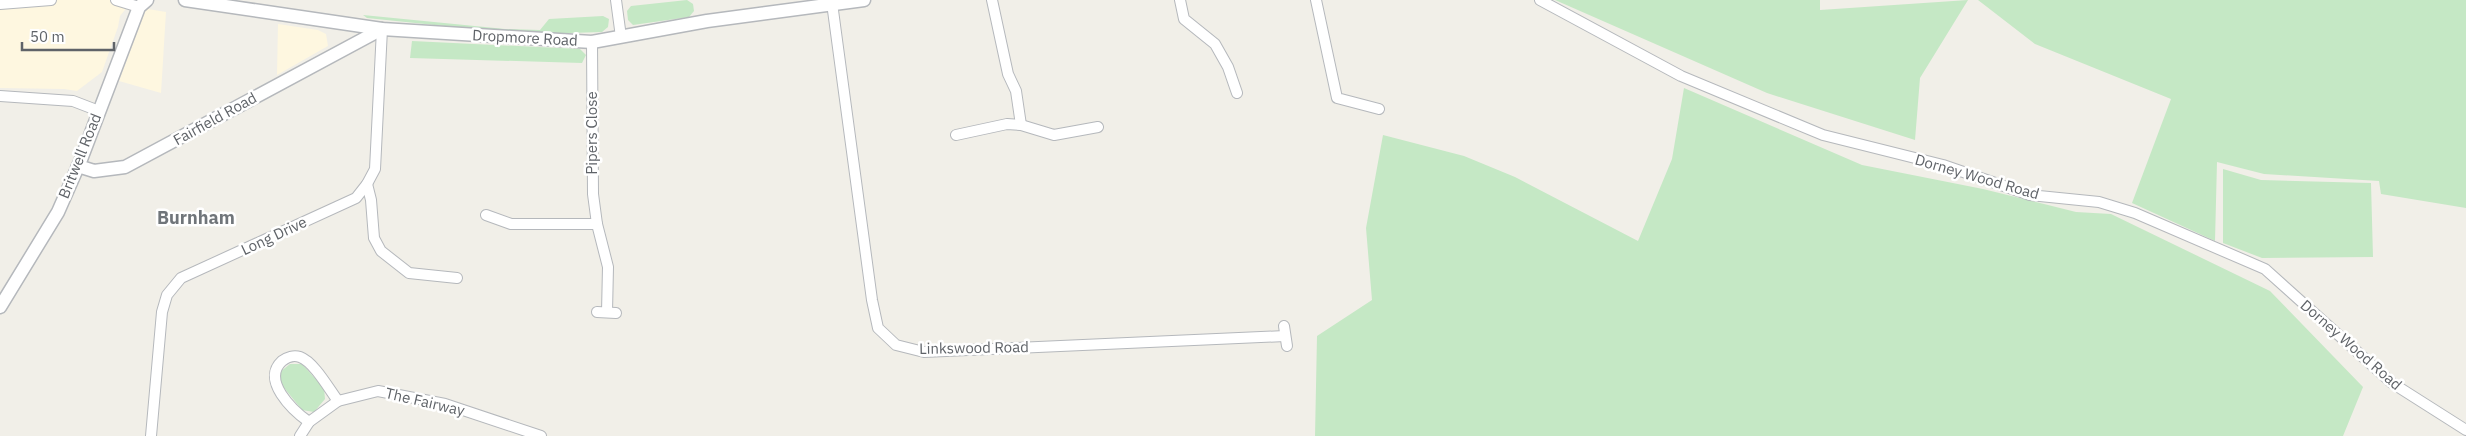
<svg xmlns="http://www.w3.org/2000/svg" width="2466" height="436" font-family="'IBM Plex Sans',sans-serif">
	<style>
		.commercial { fill: #fef7e0 }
		.green { fill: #c5e8c5 }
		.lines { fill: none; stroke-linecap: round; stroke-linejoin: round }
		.minor-casing { stroke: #b5b8bc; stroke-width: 12 }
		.tertiary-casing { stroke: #b5b8bc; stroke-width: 15 }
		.minor { stroke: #fff; stroke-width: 10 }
		.tertiary { stroke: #fff; stroke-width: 12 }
		.labels { text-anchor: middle; stroke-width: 5; stroke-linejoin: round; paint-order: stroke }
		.street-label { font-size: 15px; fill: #5f6368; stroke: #fff }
		.quarter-label { font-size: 18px; font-weight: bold; fill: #70757a; stroke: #fff }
	</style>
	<rect width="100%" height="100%" fill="#f1efe8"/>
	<!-- commercial -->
	<g class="commercial">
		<path d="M0,0H133L120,16L118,27L102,72L77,91L64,89L0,88Z"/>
		<path d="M148,9L166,12L161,93L119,81L145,11Z"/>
		<path d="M278,24L318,30L326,34L328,46L277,75Z"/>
	</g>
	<!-- green -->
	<g class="green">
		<path d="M687,0L693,4L694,11L689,17L633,25L628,20L627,11L631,6Z"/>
		<path d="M1555,0H1820V10L1968,0L1920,78L1915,140L1767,93Z"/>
		<path d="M1978,0H2466V208L2381,194L2379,181L2264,174L2217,162L2215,241L2132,203L2171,99L2035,44Z"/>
		<path d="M363,15L505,29L540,30L549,19L603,16L609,19L608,27L602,32L537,34L502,32L367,18Z"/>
		<path d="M412,41L580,49L586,55L582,63L410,58Z"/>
		<path d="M1684,88L1862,165L1983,189L2076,212L2111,214L2270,291L2363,387L2343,436H1315L1317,336L1372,300L1366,228L1383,135L1464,156L1515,177L1638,241L1672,159Z"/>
		<path d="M2223,169L2261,180L2371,183L2373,257L2262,258L2223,243Z"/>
		<path d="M290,364H302L324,388L325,399L314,412L302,410L281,384L280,372Z"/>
	</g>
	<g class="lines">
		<!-- minor casing -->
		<g class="minor-casing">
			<g id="minor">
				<path d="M116,0L139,7"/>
				<path d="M616,0L621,37"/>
				<path d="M992,0L1008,74L1016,91L1021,125"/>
				<path d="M1180,0L1184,19L1215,44L1228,67L1237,93"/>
				<path d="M1316,0L1337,98L1379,109"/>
				<path d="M1540,0L1681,76L1823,135L1943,165L2030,195L2099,202L2135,213L2265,269L2392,383L2466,430"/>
				<path d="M832,3L872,300L878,328L896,345L924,352L1285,336"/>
				<path d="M0,4L51,0"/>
				<path d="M592,42L593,194L597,224L608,267L607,312"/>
				<path d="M0,96L73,101L99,111"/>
				<path d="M956,135L1007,124L1021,125L1054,135L1098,127"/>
				<path d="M367,184L371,200L374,238L381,251L409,273L457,278"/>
				<path d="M486,215L511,224H597"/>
				<path d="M597,312L616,313"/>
				<path d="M1284,326L1287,346"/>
				<path d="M309,422C292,410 261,380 282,361C287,357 294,355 300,357C314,362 329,389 338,401"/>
				<path d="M151,436L162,312L167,295L181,278L356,198L367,184L375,169L382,29"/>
				<path d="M300,436L309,422L338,401L378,391L445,404L541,436"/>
			</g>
		</g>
		<!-- tertiary casing -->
		<g class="tertiary-casing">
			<g id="tertiary">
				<path d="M185,0L382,29L592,42L707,21L864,0"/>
				<path d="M78,166L94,171L125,167L382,29"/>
				<path d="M0,307L58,212L80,162L139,7L147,0"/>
			</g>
		</g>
		<!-- minor -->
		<use href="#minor" class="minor"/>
		<!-- tertiary -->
		<use href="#tertiary" class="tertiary"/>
	</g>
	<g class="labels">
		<!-- street labels -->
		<g class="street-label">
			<text transform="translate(525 38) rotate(3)" y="5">Dropmore Road</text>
			<text transform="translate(215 119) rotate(-29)" y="5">Fairfield Road</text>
			<text transform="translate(592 133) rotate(-90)" y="5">Pipers Close</text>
			<text transform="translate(80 156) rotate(-68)" y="5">Britwell Road</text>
			<text transform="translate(1977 177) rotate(16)" y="5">Dorney Wood Road</text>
			<text transform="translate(274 236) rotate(-25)" y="5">Long Drive</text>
			<text transform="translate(2351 345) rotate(41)" y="5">Dorney Wood Road</text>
			<text transform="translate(974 348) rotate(-1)" y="5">Linkswood Road</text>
			<text transform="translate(425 402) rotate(13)" y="5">The Fairway</text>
		</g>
		<!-- quarter labels -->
		<g class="quarter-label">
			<text x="196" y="224">Burnham</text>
		</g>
	</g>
	<!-- scale -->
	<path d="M22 42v8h92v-8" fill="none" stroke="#5f6368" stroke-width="2.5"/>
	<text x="30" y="42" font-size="15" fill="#5f6368" stroke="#ffffff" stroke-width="4" paint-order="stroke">50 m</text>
</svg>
